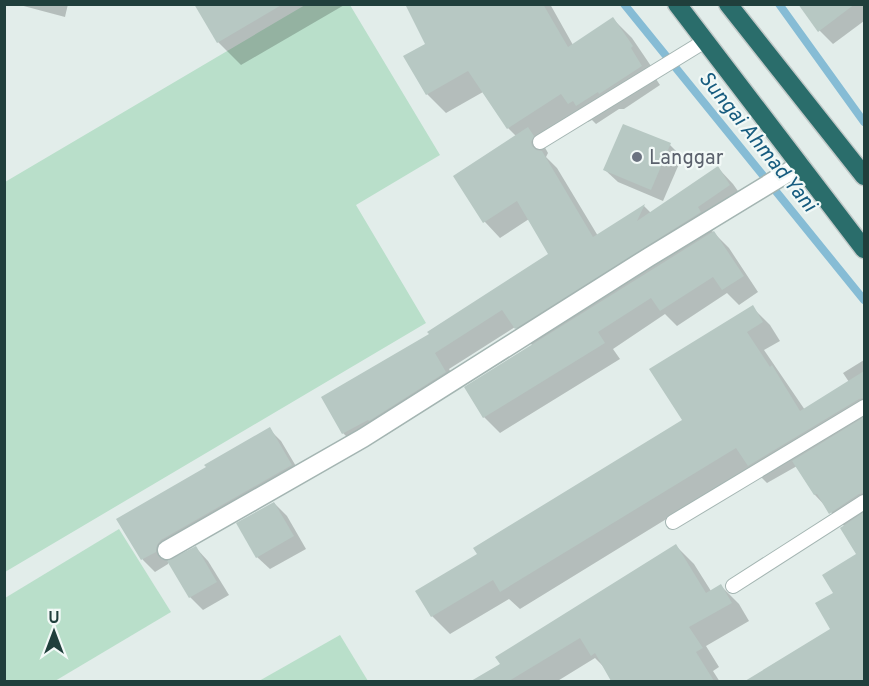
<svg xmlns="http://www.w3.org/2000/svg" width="869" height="686" font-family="Overpass,sans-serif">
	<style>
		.green { fill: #b9dfca }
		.shadow { fill: #0003 }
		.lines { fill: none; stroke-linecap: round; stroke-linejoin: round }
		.stream { stroke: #86bcd5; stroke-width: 8 }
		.building { fill: #b7c8c3 }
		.lane-casing { stroke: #a4b5b2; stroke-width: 16 }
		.street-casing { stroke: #a4b5b2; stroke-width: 21 }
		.highway-casing { stroke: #c1c9c8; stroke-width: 21 }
		.lane { stroke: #fff; stroke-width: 14 }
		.street { stroke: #fff; stroke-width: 18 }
		.highway { stroke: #2a6d6b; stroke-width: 18 }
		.worship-dot { fill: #6b7280; stroke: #f2f9f7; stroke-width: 2 }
		.labels { text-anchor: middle; stroke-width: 4.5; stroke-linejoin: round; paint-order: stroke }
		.worship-label { font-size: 20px; fill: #5b616d; stroke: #f2f9f7; text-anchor: start }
		.water-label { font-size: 21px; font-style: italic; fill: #175c7f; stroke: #f2f9f7 }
	</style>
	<rect width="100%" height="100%" fill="#e2edea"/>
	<!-- green -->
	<g class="green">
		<path d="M305,5H350L440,155L356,205L426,323L5,572V182Z"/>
		<path d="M119,529L171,612L55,681H5V598Z"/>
		<path d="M340,635L368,681H259Z"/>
	</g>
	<!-- shadow -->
	<g class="shadow">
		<path d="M16,4H68L65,17Z"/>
		<path d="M196,4H346L241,65L218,42Z"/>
		<path d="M407,4H550L573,45L613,19L632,38L651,66L648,67L660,85L624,109H619L596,124L592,120L588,122L579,113L543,144L548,153L546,157L557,168L598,236L644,206L651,213L718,168L733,184L745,201L713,223L716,228L712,231L729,248L758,292L739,305L727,293L677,326L665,314L613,349L620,359L500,433L484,417L533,346L515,327L449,369L460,388L385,436L384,434L359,449L343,433L431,335L550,255L529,219L500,238L485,222L455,176L516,136L508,128L483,92L446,113L427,94V45Z"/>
		<path d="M808,4H864V21L833,44L820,31Z"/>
		<path d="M670,145L682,157L663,201L618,182L605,170Z"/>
		<path d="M752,307L770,325L780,341L764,350L805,410L849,382L843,373L864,360V682H748L832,629L835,593L858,555L845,527L815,495L797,466L767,483L751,467L520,609L509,599L450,634L432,616L479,555L684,421Z"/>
		<path d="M269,429L281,441L303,478L169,557L168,564L155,572L143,560L118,519L208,468Z"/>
		<path d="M274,503L287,516L306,549L270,569L257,557Z"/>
		<path d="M676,546L694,564L711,591L721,586L739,604L749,621L706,646L719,667L713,671L720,682H613L605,668L595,658L556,682H474Z"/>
		<path d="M196,548L208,561L229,595L203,610L190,597Z"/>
	</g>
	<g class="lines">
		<!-- stream -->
		<g class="stream">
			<path d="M624,4L864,300"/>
			<path d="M779,4L864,122"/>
		</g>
	</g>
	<!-- building -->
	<g class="building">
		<path d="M194,4H283L217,43Z"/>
		<path d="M405,4H543L568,47L613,17L633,46L631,48L642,66L599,94L598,92L576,106L573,101L568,104L561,94L507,129L468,71L426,95L403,56L425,44Z"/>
		<path d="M798,4H855L818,32Z"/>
		<path d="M623,124L671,143L651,190L603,170Z"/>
		<path d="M528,127L534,136L531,142L532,146L536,150L542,151L593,237L645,204L637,221L718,166L730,185L698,207L701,212L515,329L502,310L435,353L446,372L369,421L368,420L342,434L321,397L429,334L427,332L548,254L517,201L483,223L453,176Z"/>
		<path d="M714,231L744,276L722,290L713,277L660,311L651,298L598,332L605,343L483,418L464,387Z"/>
		<path d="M753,305L763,322L747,332L770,367L772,365L800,411L864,371V398L859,399L748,466L736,448L500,592L493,580L431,617L415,591L477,554L473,548L682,420L649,369Z"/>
		<path d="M864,417V493L859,494L829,514L817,494L814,495L792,461Z"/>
		<path d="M270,427L292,465L161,540L157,545L156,552L141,560L116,519L206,467L204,465Z"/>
		<path d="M274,502L294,536L256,558L236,523Z"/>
		<path d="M864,512V681H745L830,629L815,603L833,593L822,575L856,554L840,528Z"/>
		<path d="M676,544L706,593L721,584L732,603L689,627L703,648L696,652L714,681H611L595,653L591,656L580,638L509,681H471L500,664L495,657Z"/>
		<path d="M196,546L217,582L189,598L167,561Z"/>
	</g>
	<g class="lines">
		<!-- lane casing -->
		<g class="lane-casing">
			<g id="lane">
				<path d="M540,142L705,41"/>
				<path d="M673,522L864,407"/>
				<path d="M733,586L864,502"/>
			</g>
		</g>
		<!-- street casing -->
		<g class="street-casing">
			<path id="street" d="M167,550L363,438L649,257L800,165"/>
		</g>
		<!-- highway casing -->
		<g class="highway-casing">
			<g id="highway">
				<path d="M677,4L864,249"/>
				<path d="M728,4L864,176"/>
			</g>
		</g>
		<!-- lane -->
		<use href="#lane" class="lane"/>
		<!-- street -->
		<use href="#street" class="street"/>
		<!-- highway -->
		<use href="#highway" class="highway"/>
	</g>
	<!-- markers -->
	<circle class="worship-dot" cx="637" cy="157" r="6"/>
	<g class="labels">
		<!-- worship labels -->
		<g class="worship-label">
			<text x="649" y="164">Langgar</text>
		</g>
		<!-- water labels -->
		<g class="water-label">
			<text transform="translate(758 141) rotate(51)" y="7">Sungai Ahmad Yani</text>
		</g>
	</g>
	<!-- border -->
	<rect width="869" height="686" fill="none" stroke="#203f3c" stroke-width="12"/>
	<!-- north arrow -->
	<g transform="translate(54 632)" stroke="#f2f9f7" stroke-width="4.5" paint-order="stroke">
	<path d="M0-4.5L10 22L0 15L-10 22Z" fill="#203f3c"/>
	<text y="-9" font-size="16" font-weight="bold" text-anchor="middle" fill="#203f3c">U</text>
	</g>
</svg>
